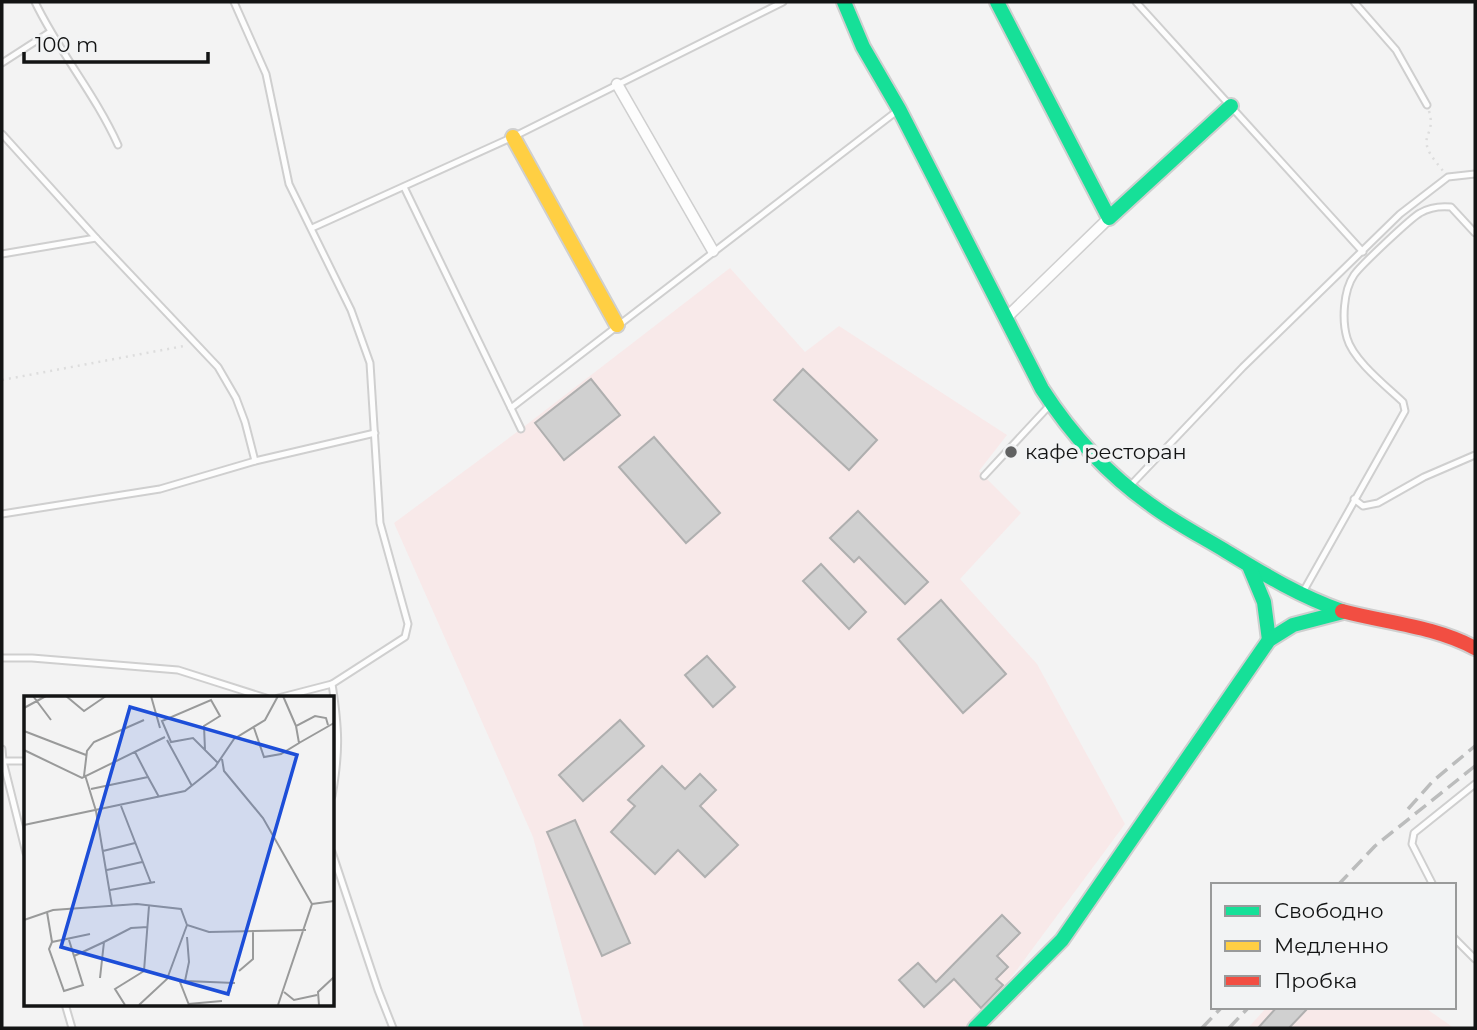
<svg xmlns="http://www.w3.org/2000/svg" width="1477" height="1030" font-family="Montserrat,sans-serif">
	<style>
		.industrial { fill: #f8e9e9 }
		.building { fill: #d0d0d0; stroke: #afafaf; stroke-width: 2 }
		.lines { fill: none; stroke-linecap: round; stroke-linejoin: round }
		.lane-casing { stroke: #cfcfcf; stroke-width: 9 }
		.street-casing { stroke: #cfcfcf; stroke-width: 13 }
		.fast-casing { stroke: #cfcfcf; stroke-width: 18 }
		.slow-casing { stroke: #cfcfcf; stroke-width: 18 }
		.jam-casing { stroke: #cfcfcf; stroke-width: 18 }
		.path { stroke: #ddd; stroke-width: 2.5; stroke-dasharray: 2 5; stroke-linecap: butt }
		.lane { stroke: #fdfdfd; stroke-width: 5 }
		.street { stroke: #fdfdfd; stroke-width: 10 }
		.fast { stroke: #16e098; stroke-width: 14 }
		.slow { stroke: #ffcf43; stroke-width: 14 }
		.jam { stroke: #f24e42; stroke-width: 14 }
		.rail { stroke: #bbbcbc; stroke-width: 3.5; stroke-dasharray: 14 7; stroke-linecap: butt }
		.poi-dot { fill: #616262; stroke: #f2f3f4; stroke-width: 2.5 }
		.labels { text-anchor: middle; stroke-width: 7; stroke-linejoin: round; paint-order: stroke }
		.poi-label { font-size: 21px; fill: #131414; stroke: #f2f3f4; text-anchor: start }
		.inset-road { fill: none; stroke: #999a9a; stroke-width: 2 }
		.view { fill: #1d4ed8; fill-opacity: 0.15; stroke: #1d4ed8; stroke-width: 3.5 }
		.inset-edge { fill: none; stroke: #131414; stroke-width: 3.5 }
	</style>
	<rect width="100%" height="100%" fill="#f3f3f3"/>
	<!-- industrial -->
	<g class="industrial">
		<path d="M730,268L805,352L839,326L1007,435L979,471L1021,513L960,579L1037,664L1125,824L999,994L964,1028H584L533,837L394,523L521,429Z"/>
		<path d="M1267,1007H1424L1454,1028H1248Z"/>
	</g>
	<!-- building -->
	<g class="building">
		<path d="M803,369L877,440L849,470L774,400Z"/>
		<path d="M591,379L620,415L564,460L535,423Z"/>
		<path d="M654,437L720,513L686,543L619,467Z"/>
		<path d="M858,511L928,582L905,604L859,557L854,562L830,538Z"/>
		<path d="M821,564L866,612L849,629L803,581Z"/>
		<path d="M941,600L1006,674L963,713L898,639Z"/>
		<path d="M707,656L735,687L713,707L685,675Z"/>
		<path d="M620,720L644,746L583,801L559,775Z"/>
		<path d="M662,766L685,789L700,774L716,790L700,806L738,845L705,877L678,850L655,874L611,832L635,806L628,800Z"/>
		<path d="M575,820L630,943L602,956L547,832Z"/>
		<path d="M1002,915L1020,933L997,956L1008,967L996,979L1003,985L981,1008L954,979L924,1007L899,980L918,963L936,982Z"/>
		<path d="M1277,1007H1309L1289,1028H1258Z"/>
	</g>
	<g class="lines">
		<!-- lane casing -->
		<g class="lane-casing">
			<g id="lane">
				<path d="M35,2C59,52 95,94 118,145"/>
				<path d="M234,2L266,74L289,184L351,310L370,363L380,523L408,624L405,637L332,684C339,729 340,751 332,796"/>
				<path d="M1136,2L1363,252"/>
				<path d="M1354,2L1396,50L1427,105"/>
				<path d="M2,63L50,32"/>
				<path d="M2,134L96,238"/>
				<path d="M404,187L521,429"/>
				<path d="M312,228L513,137L783,2"/>
				<path d="M2,254L96,238L218,367L236,398L245,422L255,461"/>
				<path d="M511,408L897,111"/>
				<path d="M984,476L1049,406"/>
				<path d="M1129,487L1243,367L1400,214L1448,177L1475,174"/>
				<path d="M1354,499L1363,506L1378,503L1424,477L1475,455"/>
				<path d="M2,514L160,489L255,461L375,433"/>
				<path d="M1303,592L1405,411L1403,402C1386,386 1353,360 1347,338C1342,321 1343,291 1354,275C1360,266 1411,218 1420,213C1430,207 1440,206 1451,207L1475,233"/>
				<path d="M2,658H32L178,670L266,698"/>
				<path d="M278,698L332,684"/>
				<path d="M2,749L3,761H26"/>
				<path d="M3,761L26,853"/>
				<path d="M332,852L378,990L393,1028"/>
				<path d="M1433,885L1412,844L1414,833L1475,784"/>
				<path d="M1454,938L1475,959"/>
				<path d="M65,1004L72,1028"/>
			</g>
		</g>
		<!-- street casing -->
		<g class="street-casing">
			<g id="street">
				<path d="M617,84L713,251"/>
				<path d="M1006,318L1109,218"/>
			</g>
		</g>
		<!-- fast casing -->
		<g class="fast-casing">
			<g id="fast">
				<path d="M844,2L863,47L899,109L1042,389C1071,434 1107,474 1151,505C1174,522 1199,535 1224,550C1262,573 1299,596 1342,611"/>
				<path d="M997,2L1109,218L1231,106"/>
				<path d="M1249,566L1264,602L1269,640"/>
				<path d="M975,1028L1062,940L1269,640L1293,625L1343,612"/>
			</g>
		</g>
		<!-- slow casing -->
		<g class="slow-casing">
			<path id="slow" d="M513,137L617,325"/>
		</g>
		<!-- jam casing -->
		<g class="jam-casing">
			<path id="jam" d="M1342,611C1387,623 1434,626 1475,648"/>
		</g>
		<!-- path -->
		<g class="path">
			<path d="M1429,111C1435,131 1424,134 1427,146C1429,155 1438,164 1443,171"/>
			<path d="M2,380L184,346"/>
		</g>
		<!-- lane -->
		<use href="#lane" class="lane"/>
		<!-- street -->
		<use href="#street" class="street"/>
		<!-- fast -->
		<use href="#fast" class="fast"/>
		<!-- slow -->
		<use href="#slow" class="slow"/>
		<!-- jam -->
		<use href="#jam" class="jam"/>
		<!-- rail -->
		<g class="rail">
			<path d="M1408,809L1433,781L1475,746"/>
			<path d="M1338,885L1375,846L1475,766"/>
			<path d="M1202,1028L1222,1007"/>
			<path d="M1229,1028L1249,1007"/>
		</g>
	</g>
	<!-- markers -->
	<circle class="poi-dot" cx="1011" cy="452" r="7"/>
	<g class="labels">
		<!-- poi labels -->
		<g class="poi-label">
			<text x="1025" y="459">кафе ресторан</text>
		</g>
	</g>
	<!-- overview -->
	<g transform="translate(24 696)">
		<rect width="310" height="310" fill="#f3f3f3"/>
		<path class="inset-road" d="M9,0L27,24M42,0L60,15L82,0M127,0L136,32M259,0L272,30M0,12L22,0M230,32L240,61L257,58L275,47L272,30L291,20L302,22L304,29M0,35L62,59M143,44L168,90M275,47L310,27M0,54L58,82L141,41M181,54L180,30L196,20L187,4L138,25L147,46L169,42L194,67M198,63L200,75L239,122L288,208L254,309M61,79L72,115L88,210M60,80L63,55L70,46L120,24M124,81L135,101M67,93L124,81L111,56M97,110L127,187M0,129L161,95L191,71L210,43L241,24L254,0M79,155L111,147M83,174L118,166M86,194L131,186M288,208L310,205M23,216L28,246L66,238M0,224L29,214L113,208L157,213L163,229L185,236L282,234M163,241L165,266L161,285L156,286L165,309M45,244L50,260L80,246M28,246L25,253L40,295L59,289L50,260M215,275L229,263V234M76,282L80,246L107,232L124,231M161,285L211,287M260,296L270,304L293,299M164,308L198,305M101,309L91,293L120,275L125,210M115,309L143,283L163,229M295,309L294,296L310,281"/>
		<path class="view" d="M106,11L273,59L204,298L37,251Z"/>
		<rect width="310" height="310" class="inset-edge"/>
	</g>
	<!-- border -->
	<rect width="1477" height="1030" fill="none" stroke="#131414" stroke-width="7"/>
	<!-- legend -->
	<rect x="1211" y="883" width="245" height="126" fill="#f2f3f4" stroke="#999a9a" stroke-width="2"/>
	<rect x="1225" y="906" width="35" height="10" fill="#16e098" stroke="#999a9a" stroke-width="2"/>
	<text x="1274" y="918" font-size="21" fill="#131414">Свободно</text>
	<rect x="1225" y="941" width="35" height="10" fill="#ffcf43" stroke="#999a9a" stroke-width="2"/>
	<text x="1274" y="953" font-size="21" fill="#131414">Медленно</text>
	<rect x="1225" y="976" width="35" height="10" fill="#f24e42" stroke="#999a9a" stroke-width="2"/>
	<text x="1274" y="988" font-size="21" fill="#131414">Пробка</text>
	<!-- scale -->
	<path d="M24 52v10h184v-10" fill="none" stroke="#131414" stroke-width="3.5"/>
	<text x="35" y="52" font-size="21" fill="#131414" stroke="#f2f3f4" stroke-width="5" paint-order="stroke">100 m</text>
</svg>
